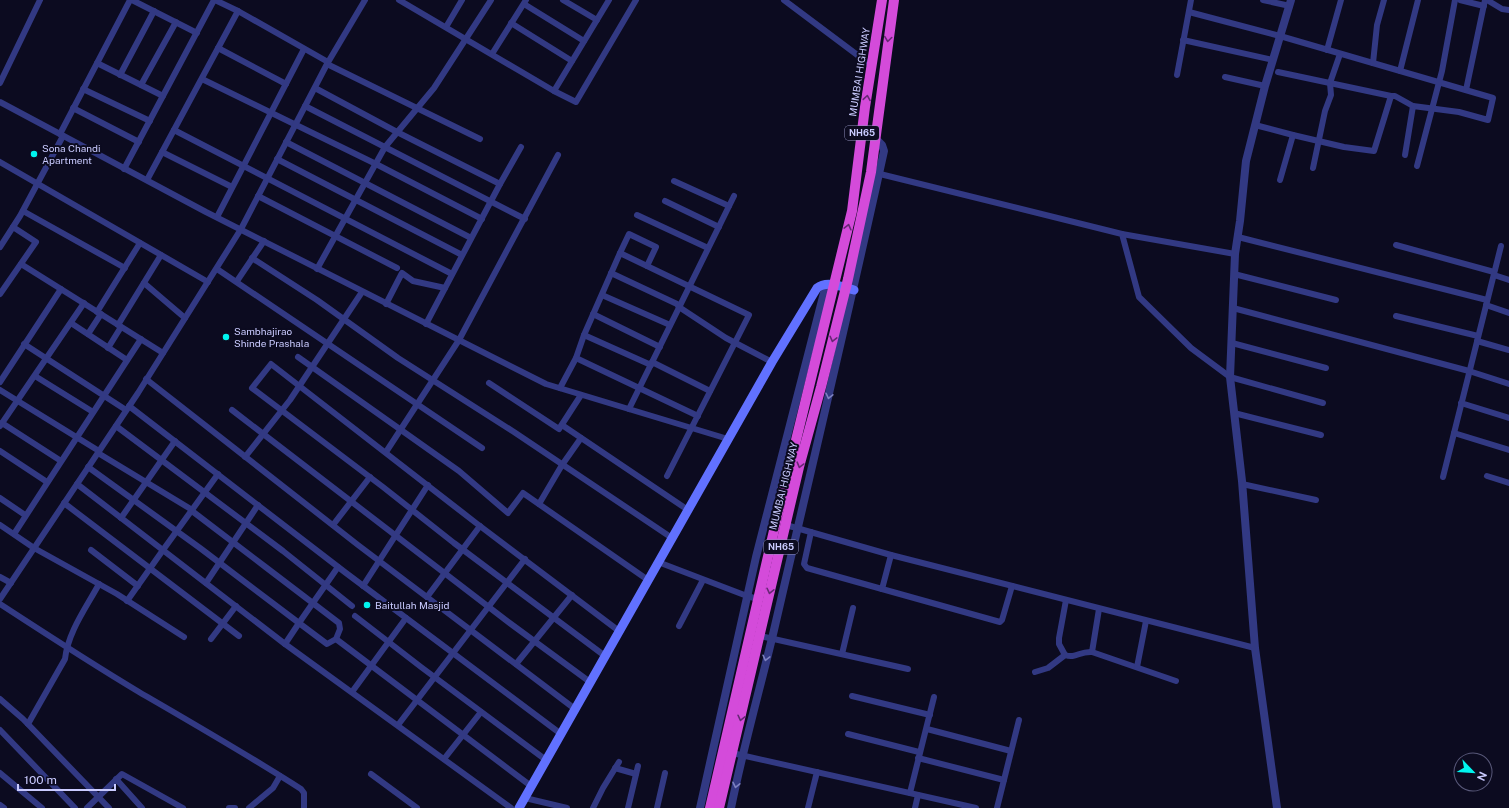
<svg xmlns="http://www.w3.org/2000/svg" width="1509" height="808" font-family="'Public Sans',sans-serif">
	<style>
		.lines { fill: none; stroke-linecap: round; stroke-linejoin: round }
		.minor { stroke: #323983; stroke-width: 6 }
		.tertiary { stroke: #323983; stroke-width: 8 }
		.secondary { stroke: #6171ff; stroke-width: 9 }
		.trunk { stroke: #d44bda; stroke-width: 10 }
		.oneway { stroke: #662874 }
		.oneway2 { stroke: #7e82c1 }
		.poi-dot { fill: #00f5ef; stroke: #0c0b20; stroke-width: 1.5 }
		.labels { text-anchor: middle; stroke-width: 4; stroke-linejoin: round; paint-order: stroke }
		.shield { fill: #0c0b20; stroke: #9191bc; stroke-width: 1 }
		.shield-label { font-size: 9px; font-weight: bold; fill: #cacbff }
		.street-label { font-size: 10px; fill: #cacbff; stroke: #0c0b20 }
		.poi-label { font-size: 10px; fill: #cacbff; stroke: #0c0b20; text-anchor: start }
	</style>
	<rect width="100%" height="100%" fill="#0c0b20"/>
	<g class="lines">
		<!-- minor -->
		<g class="minor">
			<path d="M132,0L197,33"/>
			<path d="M215,0L238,11"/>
			<path d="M399,0L554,91"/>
			<path d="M563,0L597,20"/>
			<path d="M609,0L554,91L576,102L636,0"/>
			<path d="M784,0L872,66"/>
			<path d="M1263,0L1290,6"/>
			<path d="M1460,0L1484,6"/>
			<path d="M1487,0L1502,9L1509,10"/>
			<path d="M524,4L584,41"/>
			<path d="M1189,12L1280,36L1493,98L1488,120L1459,112L1413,106L1405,155"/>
			<path d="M511,23L572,61"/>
			<path d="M446,27L462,0"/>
			<path d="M1183,40L1273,60"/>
			<path d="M218,48L286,84"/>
			<path d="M1327,50L1341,0"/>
			<path d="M492,54L526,0"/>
			<path d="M97,63L163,96"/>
			<path d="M1373,63L1377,25L1384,0"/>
			<path d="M327,64L480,139"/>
			<path d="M1400,71L1418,0"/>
			<path d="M1278,72L1391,96H1395L1413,106"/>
			<path d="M120,75L154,11"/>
			<path d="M1177,75L1191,0"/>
			<path d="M1225,77L1265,86"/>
			<path d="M202,79L376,164L482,219"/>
			<path d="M0,83L40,0"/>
			<path d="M141,85L176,22"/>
			<path d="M315,88L397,132L500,184L426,324"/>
			<path d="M83,89L150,121"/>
			<path d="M1466,90L1485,0"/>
			<path d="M0,102L206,212L546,384L728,439"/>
			<path d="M305,106L525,219"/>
			<path d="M73,108L139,142"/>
			<path d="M1255,125L1293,135L1280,180"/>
			<path d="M174,130L452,274"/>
			<path d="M60,134L130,0"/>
			<path d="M1293,135L1344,147L1374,151L1391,96"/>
			<path d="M286,142L471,238"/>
			<path d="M162,152L232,187"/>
			<path d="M277,159L462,255"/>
			<path d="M0,162L208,282"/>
			<path d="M1417,166L1442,71L1455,0"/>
			<path d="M1313,168L1325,111L1331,95L1330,83L1340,54"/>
			<path d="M124,169L214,0"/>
			<path d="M876,173L1122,234L1139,297L1191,348L1230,377L1323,403"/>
			<path d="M147,180L238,11L328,62"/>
			<path d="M674,181L729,206"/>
			<path d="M500,184L521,147"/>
			<path d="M258,196L397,268"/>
			<path d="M665,201L719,227"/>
			<path d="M23,211L125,268"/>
			<path d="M637,215L708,248"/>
			<path d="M217,217L304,49"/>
			<path d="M1122,234L1235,254"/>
			<path d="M1238,237L1487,300"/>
			<path d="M1396,245L1494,272"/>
			<path d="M0,247L20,216L63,136"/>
			<path d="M620,253L629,234L656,247L647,266"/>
			<path d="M252,258L317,300L398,358L514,432L672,538"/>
			<path d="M21,264L163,353"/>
			<path d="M217,269L482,448"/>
			<path d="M317,269L385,147L434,88L491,0"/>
			<path d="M611,273L677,304L679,307L726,338L772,362"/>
			<path d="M1234,274L1336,300"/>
			<path d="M1494,275L1509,280"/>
			<path d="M237,281L264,241"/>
			<path d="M144,283L185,318"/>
			<path d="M0,294L36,242L13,227"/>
			<path d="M602,295L670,325"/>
			<path d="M386,304L402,273L413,281L445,288"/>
			<path d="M1486,305L1509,313"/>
			<path d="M1233,308L1469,371L1509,384"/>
			<path d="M97,312L140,243"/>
			<path d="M593,314L660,347"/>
			<path d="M1396,316L1478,336"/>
			<path d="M71,323L127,360"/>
			<path d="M118,325L161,255"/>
			<path d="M88,334L101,314"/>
			<path d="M584,335L651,365"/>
			<path d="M1477,341L1509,350"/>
			<path d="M1232,343L1326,368"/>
			<path d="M24,344L126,410"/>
			<path d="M108,348L121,327"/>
			<path d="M298,357L459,471L508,513L523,493L648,580"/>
			<path d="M576,358L698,416"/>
			<path d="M652,362L710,391"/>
			<path d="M35,376L93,412"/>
			<path d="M146,379L358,545L575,709"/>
			<path d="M0,382L61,289"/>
			<path d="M489,383L559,429L581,395"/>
			<path d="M560,388L576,358L584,335L620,253L749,315L667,476"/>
			<path d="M0,390L99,451"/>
			<path d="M1461,403L1509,418"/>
			<path d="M129,406L346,573L561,734"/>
			<path d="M629,409L734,196"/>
			<path d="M232,410L511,624L590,682"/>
			<path d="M1234,413L1321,435"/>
			<path d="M2,423L61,461"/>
			<path d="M562,425L688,510"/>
			<path d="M0,426L84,303"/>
			<path d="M116,426L283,551L352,606"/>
			<path d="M1454,433L1509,450"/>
			<path d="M0,451L47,482"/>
			<path d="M386,452L459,340L558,155"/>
			<path d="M98,453L189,508L192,511C241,548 290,586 339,623L340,629L336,639L327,644L299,623C312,604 325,586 338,567"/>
			<path d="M245,457L290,400L362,292"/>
			<path d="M1487,476L1509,483"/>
			<path d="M1443,477L1501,246"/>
			<path d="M77,484L285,644L299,623L200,548L88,467"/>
			<path d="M1242,484L1316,500"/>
			<path d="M0,498L25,515"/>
			<path d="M64,503L239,636"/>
			<path d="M539,504L562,465L581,438"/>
			<path d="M121,518L175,441"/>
			<path d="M0,525L34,548L117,594L184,637"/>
			<path d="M333,525L370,477"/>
			<path d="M786,525L891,555L1255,648"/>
			<path d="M811,532L804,564L807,568L882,589L891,555"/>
			<path d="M14,534L141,339"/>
			<path d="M91,550L138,586"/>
			<path d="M658,562L747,596L758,599"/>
			<path d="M0,577L11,583"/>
			<path d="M206,583L258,505"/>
			<path d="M363,586L428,485"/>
			<path d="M882,589L1000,622L1002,620L1012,586"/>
			<path d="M427,597L480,526"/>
			<path d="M0,599L138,393L241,229L327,64L365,0"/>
			<path d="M127,601L163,550L218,474"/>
			<path d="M0,604C46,634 92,664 139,692C194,724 248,755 301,789L304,793V808"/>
			<path d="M355,616L421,667L546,760"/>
			<path d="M679,626L703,580"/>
			<path d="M760,636L908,669"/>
			<path d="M211,639L236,606"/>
			<path d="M336,639L531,786"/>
			<path d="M285,644L511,808"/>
			<path d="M1092,652L1099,609"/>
			<path d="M842,654L853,608"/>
			<path d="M1065,655C1076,659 1079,651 1092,652L1176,681"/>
			<path d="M605,656L454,543L383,487L252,388L271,364L476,523L619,631"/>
			<path d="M516,664L572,595"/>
			<path d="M1137,667L1146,621"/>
			<path d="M1035,672L1048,668L1065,655L1059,644V638L1066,600"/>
			<path d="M352,692L406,618"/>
			<path d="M852,696L930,715"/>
			<path d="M0,699L23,719L109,808"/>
			<path d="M28,724L65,659C68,632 86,608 99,584"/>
			<path d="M398,725L525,559"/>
			<path d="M927,729L1011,751"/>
			<path d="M0,730L75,808"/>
			<path d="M848,734L919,752"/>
			<path d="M732,753L976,808"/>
			<path d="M918,758L1004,780"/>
			<path d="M444,759L481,712"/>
			<path d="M615,768L636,774"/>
			<path d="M0,773L42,808"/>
			<path d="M371,774L417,808"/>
			<path d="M116,779L142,808"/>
			<path d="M910,793L934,697"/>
			<path d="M525,798L567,808"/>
			<path d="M0,805L4,808"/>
			<path d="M87,808L122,774L183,808"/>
			<path d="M229,808H235"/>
			<path d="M249,808L273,788L280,776"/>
			<path d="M593,808L603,788L619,762"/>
			<path d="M628,808L638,766"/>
			<path d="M657,808L665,773"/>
			<path d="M808,808L817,772"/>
			<path d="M915,808L918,795"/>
			<path d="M997,808L1019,720"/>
		</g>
		<!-- tertiary -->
		<g class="tertiary">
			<path d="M700,808L756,557L826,285"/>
			<path d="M731,808C743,748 760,689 774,630C811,470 849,311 884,151L882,145L875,138"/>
			<path d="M1277,808L1255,648L1242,481L1230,377L1235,254L1240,221L1246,161L1265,86L1291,0"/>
		</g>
		<!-- secondary -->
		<path class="secondary" d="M519,808L772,362L817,288C827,280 843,287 854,290"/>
		<!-- trunk -->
		<g class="trunk">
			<path d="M710,808L775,526L852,211L865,107L882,0"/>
			<path d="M719,808L799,467L821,387L848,279L871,172L894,0"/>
		</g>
	</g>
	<!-- one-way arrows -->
	<defs><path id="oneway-chevron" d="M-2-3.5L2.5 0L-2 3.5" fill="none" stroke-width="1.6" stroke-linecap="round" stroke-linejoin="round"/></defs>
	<g class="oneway">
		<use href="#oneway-chevron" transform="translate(888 39) rotate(98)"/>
		<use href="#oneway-chevron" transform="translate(867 98) rotate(-81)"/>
		<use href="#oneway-chevron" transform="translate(848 227) rotate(-76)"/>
		<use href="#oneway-chevron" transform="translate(833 339) rotate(104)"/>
		<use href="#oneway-chevron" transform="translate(800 465) rotate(105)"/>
		<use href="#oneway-chevron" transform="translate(770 591) rotate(103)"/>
		<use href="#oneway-chevron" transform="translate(741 718) rotate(103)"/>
	</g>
	<g class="oneway2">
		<use href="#oneway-chevron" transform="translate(829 396) rotate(103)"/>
		<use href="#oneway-chevron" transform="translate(766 658) rotate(104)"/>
		<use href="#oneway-chevron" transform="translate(736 785) rotate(102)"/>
	</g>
	<!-- markers -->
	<g class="poi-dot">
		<circle cx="34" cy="154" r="4"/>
		<circle cx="226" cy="337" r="4"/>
		<circle cx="367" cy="605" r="4"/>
	</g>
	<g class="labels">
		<!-- shield labels -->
		<g class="shield">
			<rect x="845" y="126" width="34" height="14" rx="3"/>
			<rect x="764" y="540" width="34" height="14" rx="3"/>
		</g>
		<g class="shield-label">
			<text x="862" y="136">NH65</text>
			<text x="781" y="550">NH65</text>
		</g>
		<!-- street labels -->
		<g class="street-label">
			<text transform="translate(859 72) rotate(-81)" y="4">MUMBAI HIGHWAY</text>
			<text transform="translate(783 486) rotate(-76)" y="4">MUMBAI HIGHWAY</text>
		</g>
		<!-- poi labels -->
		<g class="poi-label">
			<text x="42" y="152">Sona Chandi<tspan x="42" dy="12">Apartment</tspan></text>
			<text x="234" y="335">Sambhajirao<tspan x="234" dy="12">Shinde Prashala</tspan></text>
			<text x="375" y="609">Baitullah Masjid</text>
		</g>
	</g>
	<!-- north arrow -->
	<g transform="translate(1473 772) rotate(115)"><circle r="19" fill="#0c0b20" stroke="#585879"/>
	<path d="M0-3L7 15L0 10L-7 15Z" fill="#00f5ef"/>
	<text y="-6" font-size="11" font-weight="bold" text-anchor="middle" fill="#cacbff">N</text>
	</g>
	<!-- scale -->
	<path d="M18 784v6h97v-6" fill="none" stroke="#cacbff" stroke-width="2"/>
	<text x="24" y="784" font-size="12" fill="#cacbff" stroke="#0c0b20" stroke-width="3" paint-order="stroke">100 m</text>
</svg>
